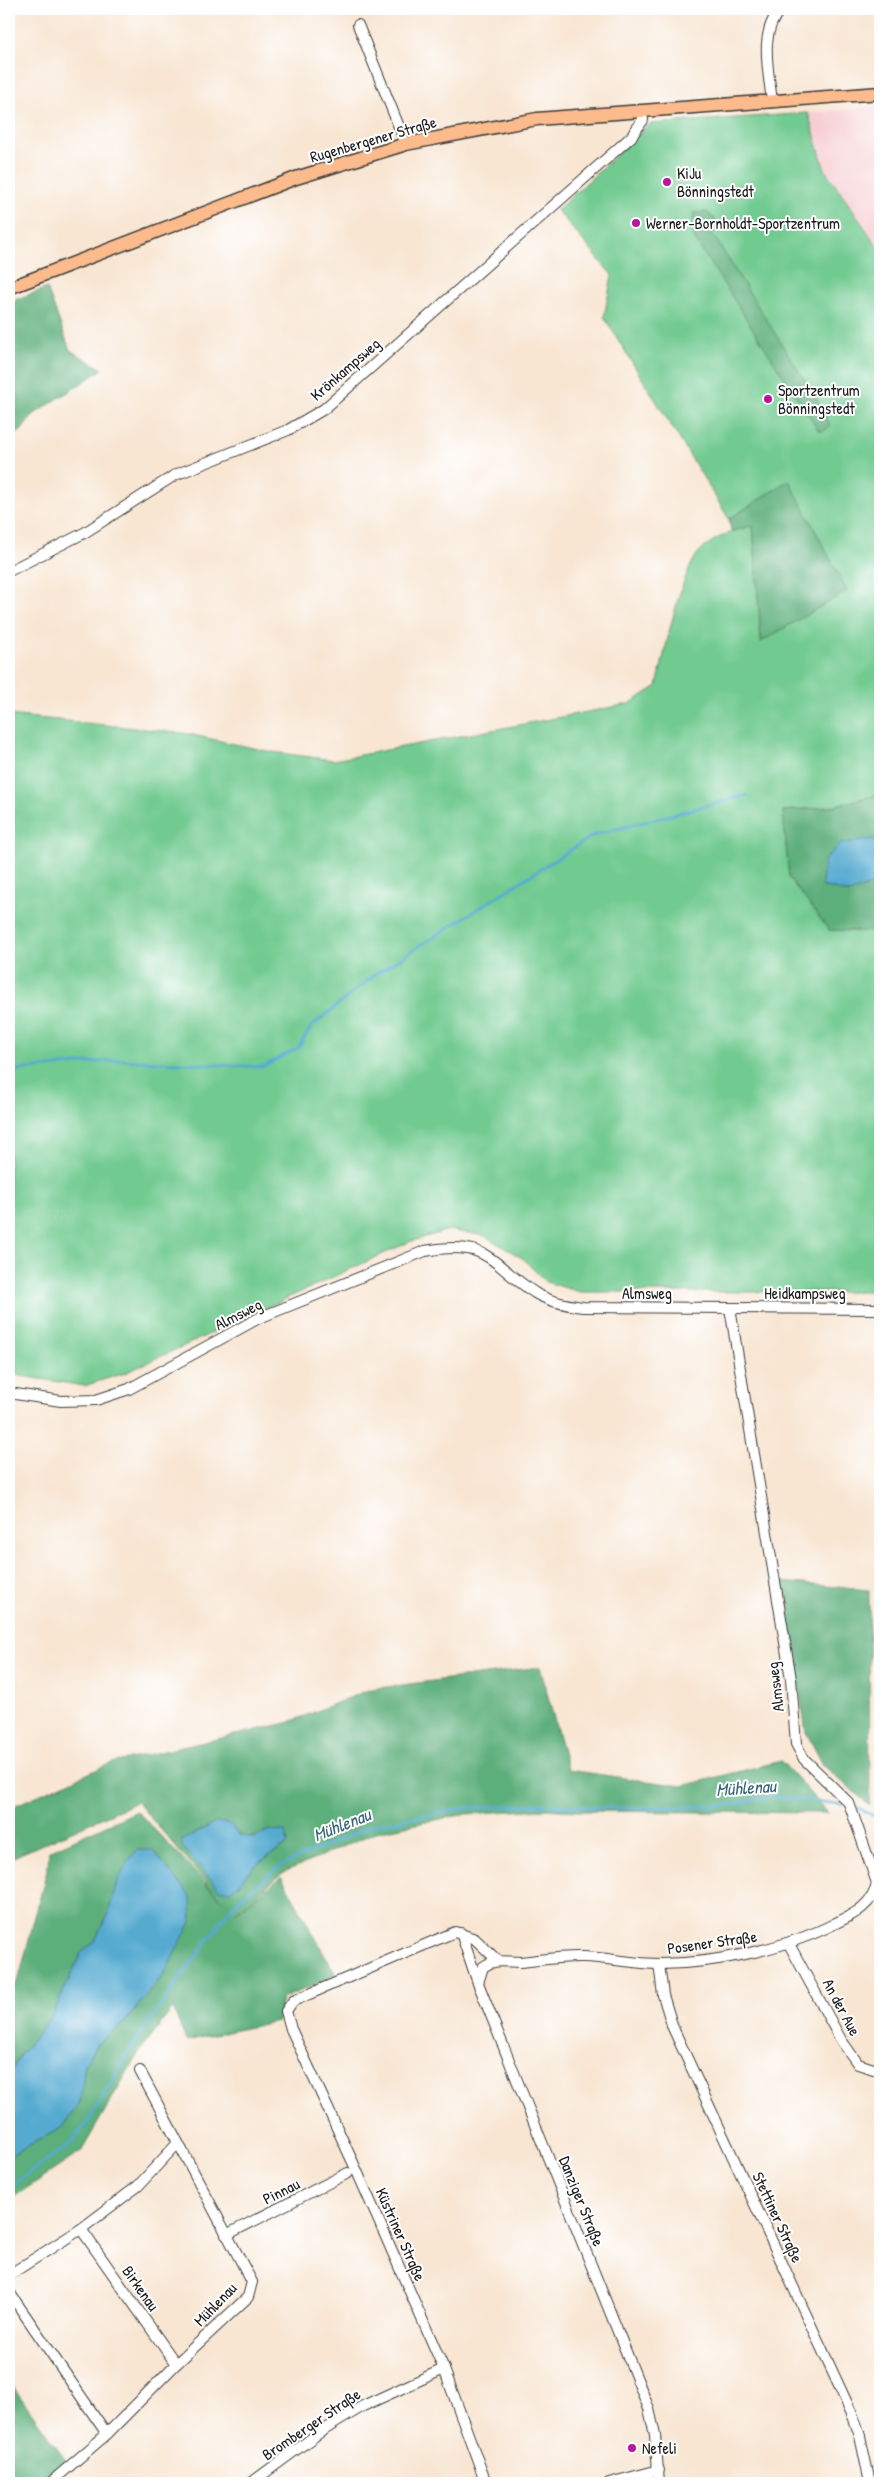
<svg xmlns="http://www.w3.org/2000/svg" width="889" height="2492" font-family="'Patrick Hand',sans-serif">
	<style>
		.built { fill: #f7cfd3 }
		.green { fill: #71ca90; stroke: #467356 }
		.forest { fill: #5cae7a; stroke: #3c654b; fill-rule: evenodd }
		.water { fill: #54aad0; stroke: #386376 }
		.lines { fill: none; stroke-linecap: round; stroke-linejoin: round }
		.stream { stroke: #54aad0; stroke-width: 3 }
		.minor-casing { stroke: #3d3a37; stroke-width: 12 }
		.major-casing { stroke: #3d3a37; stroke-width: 15 }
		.minor { stroke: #fff; stroke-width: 10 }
		.major { stroke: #fbbb8d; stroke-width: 12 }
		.poi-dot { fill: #b5179e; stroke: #fff; stroke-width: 2 }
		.labels { text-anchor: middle; stroke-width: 4; stroke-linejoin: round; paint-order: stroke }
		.street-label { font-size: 16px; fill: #1c1c1c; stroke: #fff }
		.poi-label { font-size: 16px; fill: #1c1c1c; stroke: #fff; text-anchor: start }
		.water-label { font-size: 18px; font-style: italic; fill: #386376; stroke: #fff }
	</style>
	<rect width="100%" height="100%" fill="#fff"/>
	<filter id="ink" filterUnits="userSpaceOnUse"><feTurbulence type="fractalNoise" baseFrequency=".02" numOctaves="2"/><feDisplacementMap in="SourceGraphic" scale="10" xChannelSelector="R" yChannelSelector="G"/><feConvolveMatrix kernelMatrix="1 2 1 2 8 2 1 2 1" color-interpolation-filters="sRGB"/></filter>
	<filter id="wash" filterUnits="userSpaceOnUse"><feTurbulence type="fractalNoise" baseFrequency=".0096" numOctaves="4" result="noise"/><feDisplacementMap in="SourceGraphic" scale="20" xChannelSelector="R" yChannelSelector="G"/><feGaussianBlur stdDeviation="1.12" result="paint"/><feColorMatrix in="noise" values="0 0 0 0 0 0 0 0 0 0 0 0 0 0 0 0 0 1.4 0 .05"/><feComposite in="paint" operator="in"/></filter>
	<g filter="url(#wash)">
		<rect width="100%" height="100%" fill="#f8e6d3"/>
		<!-- built -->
		<path class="built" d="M880,106V250L825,170L808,113Z"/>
		<!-- green -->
		<path class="green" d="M808,113L825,170L880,250V794L829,807L783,811L789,878L830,930L880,932V1292H580L546,1282L522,1258L485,1236L449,1230L409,1242L125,1373L84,1386L9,1374V715L183,733L272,752L334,760L629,704L657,686C664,656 680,570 701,550C715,537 735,530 753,525L762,641L789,481L729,519L604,317L612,275L557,210L650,124Z"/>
		<!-- forest -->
		<g class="forest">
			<path d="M707,212L715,219L712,233L824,411L830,426L824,431L818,430L694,238L693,213Z"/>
			<path d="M47,288L70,350L103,369L33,415L21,431L9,438V302Z"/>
			<path d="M789,480L847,591L761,642L753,526L731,531L729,519Z"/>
			<path d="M880,794V838L840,844L822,886L849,893L880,881V932L829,930L789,878L783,811L829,807Z"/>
			<path d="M782,1582L869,1590L870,1806L823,1765L806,1732Z"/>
			<path d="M540,1667L568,1770L682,1786L781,1761L828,1813L578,1811L543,1809L466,1814L376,1832L284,1872L235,1913L282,1877L336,1975L282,1999L278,2021L186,2041L173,2008L139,2052L81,2152L9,2200V2156L61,2128L80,2103L85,2063L96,2045L124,2023L163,1975L192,1920L117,1882L108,1913L94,1943L81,1953L51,2018L21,2053L9,2076V1992L19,1978L48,1866L49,1851L137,1811L223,1902L137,1802L9,1859V1808L112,1763L287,1723L371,1689ZM228,1823C244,1840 249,1841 270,1830L288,1844L258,1863L231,1891Z"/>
			<path d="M9,2381L67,2462L36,2483H9Z"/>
		</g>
		<!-- water -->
		<g class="water">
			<path d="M880,838V881L849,893L822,886L824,860L840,844Z"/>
			<path d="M217,1822L228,1823L240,1835L254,1838L270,1830L286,1832L288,1844L258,1863L231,1891L219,1889L182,1846V1840Z"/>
			<path d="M137,1850H152L191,1897L192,1920L163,1975L124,2023L96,2045L85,2064L80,2103L61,2128L9,2156V2076L21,2053L51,2018L81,1953L94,1943L108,1913L117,1882L130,1859Z"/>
		</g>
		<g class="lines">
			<!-- stream -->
			<g class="stream">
				<path d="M9,1071L118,1060L262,1067L298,1048L311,1027L377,973L594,835L747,795"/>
				<path d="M858,1808L880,1819"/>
				<path d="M9,2187L71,2143L90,2119L133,2044L233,1905L280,1866L373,1825L465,1808L543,1804L609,1808L684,1807L727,1805L773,1797L841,1804"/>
			</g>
		</g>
	</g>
	<g filter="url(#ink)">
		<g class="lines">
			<!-- minor casing -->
			<g class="minor-casing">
				<g id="minor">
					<path d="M358,25L406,144"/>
					<path d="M772,102C769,72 758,32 781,9"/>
					<path d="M9,571L84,533L175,475L288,430L324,409L631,137L643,120L642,112"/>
					<path d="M9,1393L61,1401L96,1400L129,1389L259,1318L425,1251C490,1239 489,1263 535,1293C550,1302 566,1305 583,1307L880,1309"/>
					<path d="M461,1933L478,1983L649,2409L655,2435L659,2483"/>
					<path d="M789,1944L841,2040L858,2064L880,2071"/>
					<path d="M659,1964L663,1995L673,2028L853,2416L860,2436L870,2483"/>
					<path d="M478,1983L483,1967C495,1958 506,1962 520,1962C541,1960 562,1956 584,1957C609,1958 634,1964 660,1964C714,1964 788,1948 836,1923C853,1915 874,1904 877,1883L849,1803L804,1759L796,1744L791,1679L730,1308"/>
					<path d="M81,2229L176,2364"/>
					<path d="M226,2235L348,2173"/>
					<path d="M9,2275L81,2229L138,2186L177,2144"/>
					<path d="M9,2292L107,2434"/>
					<path d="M50,2483L107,2434L176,2364L248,2297L252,2282L140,2071"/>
					<path d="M251,2483L319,2433L363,2406L444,2369"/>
					<path d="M486,2483L444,2369L356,2169L291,2029L286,2011L293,2001L455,1932L475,1939L497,1960"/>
					<path d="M609,2483L659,2470"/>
				</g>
			</g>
			<!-- major casing -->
			<g class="major-casing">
				<path id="major" d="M9,288L296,178L406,144L537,119L880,93"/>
			</g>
			<!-- minor -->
			<use href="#minor" class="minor"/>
			<!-- major -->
			<use href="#major" class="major"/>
		</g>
	</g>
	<!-- markers -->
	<g class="poi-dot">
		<circle cx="667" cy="182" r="5"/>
		<circle cx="636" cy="223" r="5"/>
		<circle cx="768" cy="399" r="5"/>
		<circle cx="632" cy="2448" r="5"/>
	</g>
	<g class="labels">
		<!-- street labels -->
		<g class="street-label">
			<text transform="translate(373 139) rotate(-16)" y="6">Rugenbergener Straße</text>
			<text transform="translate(345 369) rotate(-41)" y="6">Krönkampsweg</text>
			<text x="647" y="1299">Almsweg</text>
			<text x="805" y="1299">Heidkampsweg</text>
			<text transform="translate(238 1314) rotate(-27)" y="6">Almsweg</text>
			<text transform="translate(775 1687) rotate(-97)" y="6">Almsweg</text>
			<text transform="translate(712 1942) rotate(-8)" y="6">Posener Straße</text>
			<text transform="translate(842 2007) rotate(62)" y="6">An der Aue</text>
			<text transform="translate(281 2191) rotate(-27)" y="6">Pinnau</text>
			<text transform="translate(582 2201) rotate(68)" y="6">Danziger Straße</text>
			<text transform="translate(778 2217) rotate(65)" y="6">Stettiner Straße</text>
			<text transform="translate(401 2234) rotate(66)" y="6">Küstriner Straße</text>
			<text transform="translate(141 2288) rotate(55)" y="6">Birkenau</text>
			<text transform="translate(215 2304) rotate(-46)" y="6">Mühlenau</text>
			<text transform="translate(311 2424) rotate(-34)" y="6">Bromberger Straße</text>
		</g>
		<!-- poi labels -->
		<g class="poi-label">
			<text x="677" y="179">KiJu<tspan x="677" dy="18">Bönningstedt</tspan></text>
			<text x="646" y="229">Werner-Bornholdt-Sportzentrum</text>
			<text x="778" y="396">Sportzentrum<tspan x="778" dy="18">Bönningstedt</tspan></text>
			<text x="642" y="2454">Nefeli</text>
		</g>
		<!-- water labels -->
		<g class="water-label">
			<text transform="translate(746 1788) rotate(-4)" y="6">Mühlenau</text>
			<text transform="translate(342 1825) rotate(-22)" y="6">Mühlenau</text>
		</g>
	</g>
	<!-- margin -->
	<rect width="889" height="2492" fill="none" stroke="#fff" stroke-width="30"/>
</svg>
